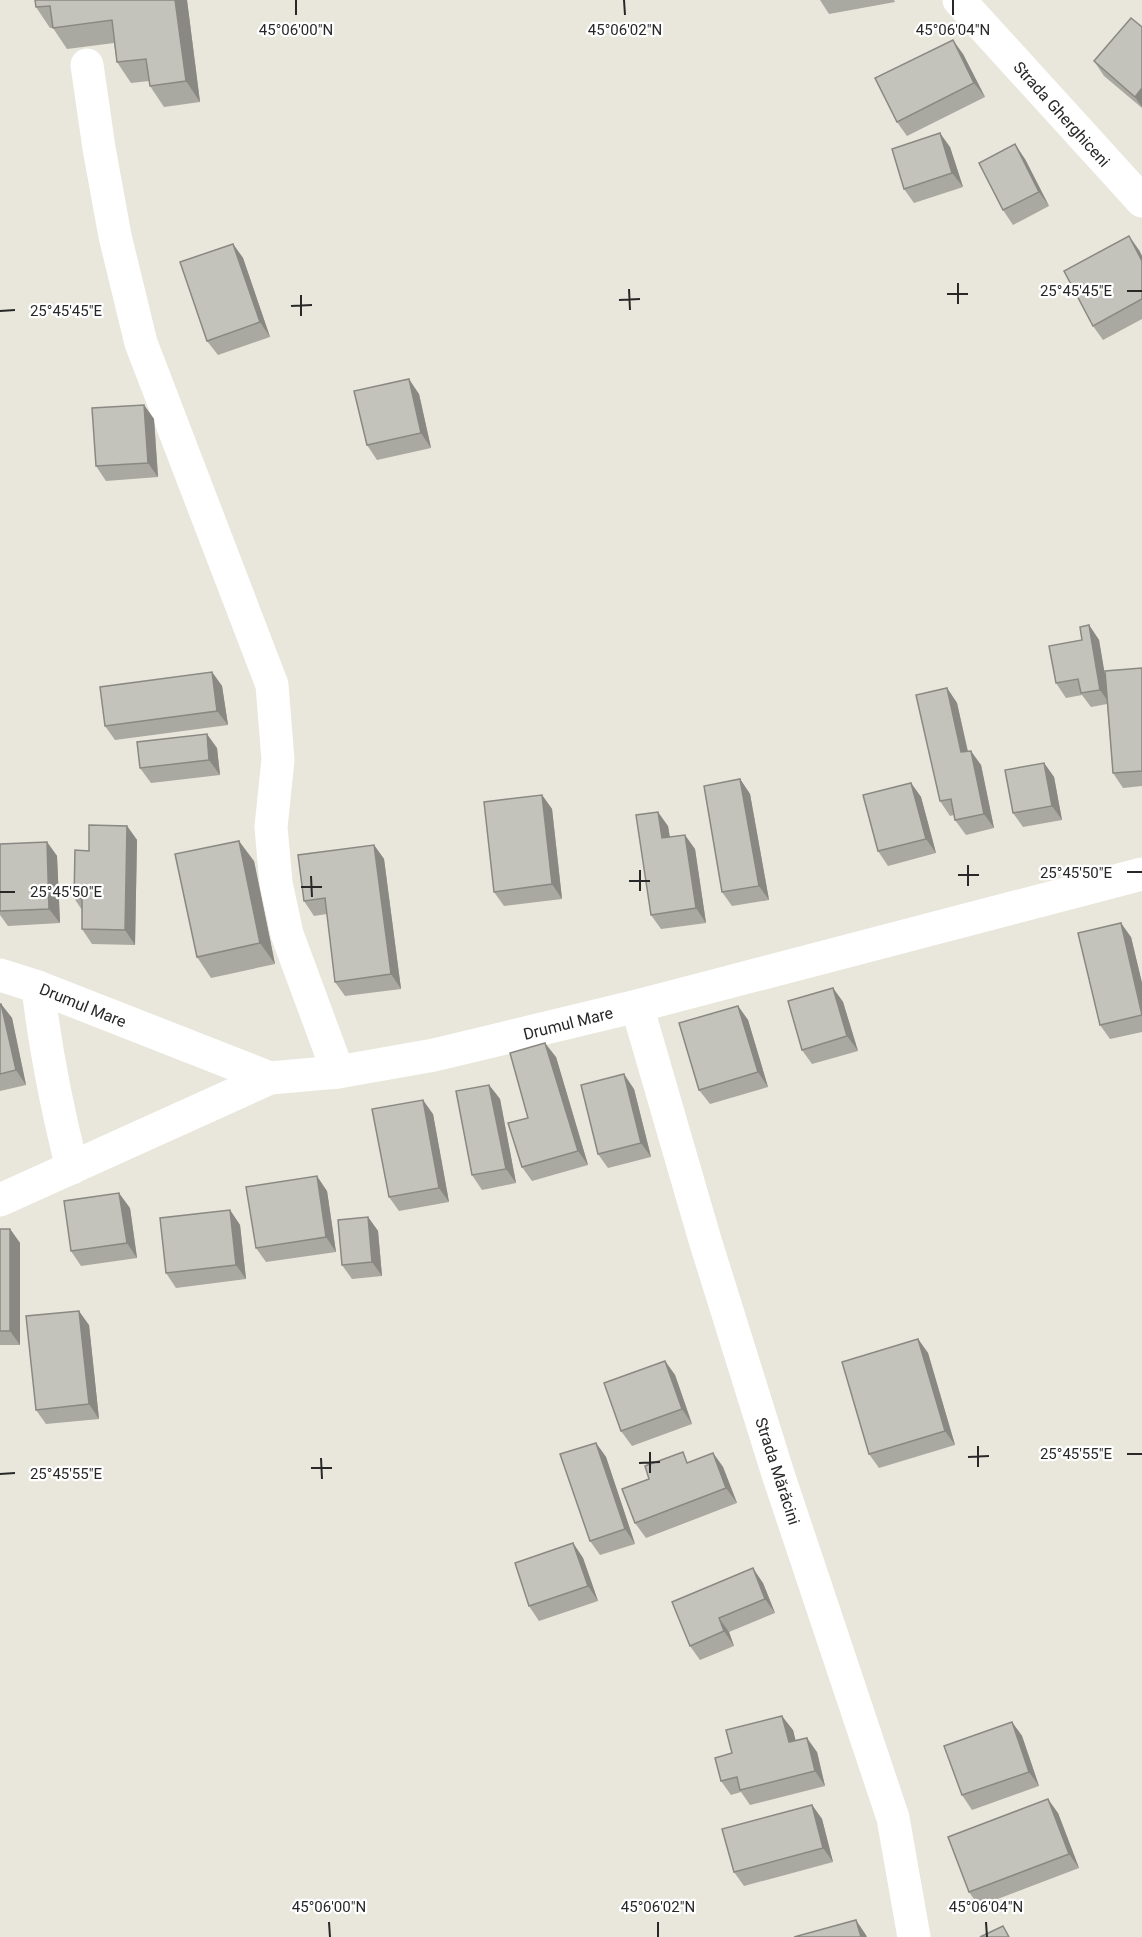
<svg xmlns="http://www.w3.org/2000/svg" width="1142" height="1937" font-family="Roboto,sans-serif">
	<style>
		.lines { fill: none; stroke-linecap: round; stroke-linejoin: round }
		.minor { stroke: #fff; stroke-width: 33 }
		.wall { fill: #a9a8a1 }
		.shaded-wall { fill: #898883 }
		.building { fill: #c4c3bb; stroke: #898883; stroke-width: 1.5 }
		.ticks { fill: none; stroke: #282828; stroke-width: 2 }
		.labels { text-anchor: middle; stroke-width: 4.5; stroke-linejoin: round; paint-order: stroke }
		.street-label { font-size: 16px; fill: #282828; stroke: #fff }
		.ticks-label { font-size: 15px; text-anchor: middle; fill: #282828; stroke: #fff; stroke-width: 4.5; stroke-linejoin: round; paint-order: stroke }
	</style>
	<rect width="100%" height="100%" fill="#e9e7db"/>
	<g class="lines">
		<!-- minor -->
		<g class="minor">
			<path d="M959,0L1142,201"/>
			<path d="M87,65L99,148L115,236L141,343L272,685L278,760L271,827L276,883L287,934L338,1072"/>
			<path d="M0,975L38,987L270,1078L338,1072L434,1055L637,1006L1142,874"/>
			<path d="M38,987C45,1048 57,1108 72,1168"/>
			<path d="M637,1006L705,1240L778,1474L893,1818L914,1937"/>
			<path d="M0,1200L270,1078"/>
		</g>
	</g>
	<!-- wall -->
	<g class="wall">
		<path d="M35,0H187L200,102L164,107L150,86L149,81L131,83L117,62L114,43L67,49L53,28H50L36,7Z"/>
		<path d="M820,0H894L895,2L829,14Z"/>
		<path d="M1142,27V108L1104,76L1094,61Z"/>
		<path d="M963,54L985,97L907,136L897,122Z"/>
		<path d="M950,147L963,187L914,203L904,189Z"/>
		<path d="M1025,159L1049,206L1013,225L1003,210Z"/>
		<path d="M233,244L243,258L270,337L218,355L207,341Z"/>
		<path d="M1139,250L1142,256V319L1103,340L1093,326Z"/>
		<path d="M419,394L431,448L377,460L367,445Z"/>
		<path d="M144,405L154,419L158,477L106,481L96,466Z"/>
		<path d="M1089,625L1099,640L1105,678L1142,668V786L1123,788L1113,773L1107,704L1091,707L1082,695L1066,698L1056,683L1082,640Z"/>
		<path d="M212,672L222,686L228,725L115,740L105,726Z"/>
		<path d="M947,688L957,703L968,751L981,765L994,828L966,835L955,820L954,815L950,816L940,801Z"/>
		<path d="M217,748L220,775L151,783L140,768Z"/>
		<path d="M1044,763L1054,777L1062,820L1023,827L1013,813Z"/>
		<path d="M740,779L750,794L769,900L732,906L722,892Z"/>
		<path d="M911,783L921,797L936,853L888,866L878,851Z"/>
		<path d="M542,795L552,809L562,899L504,906L494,892Z"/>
		<path d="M127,826L137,840L135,945L92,944L82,929V910L74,898L89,851Z"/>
		<path d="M668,826L670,837L695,849L706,923L661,929L651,915Z"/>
		<path d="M47,842L57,856L60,923L8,926L0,915V844Z"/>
		<path d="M374,845L384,859L401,989L345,996L335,982L327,914L314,916L304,901Z"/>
		<path d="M254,861L275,964L211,978L197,957Z"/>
		<path d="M1131,937L1142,983V1032L1110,1039L1100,1025Z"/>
		<path d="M833,988L843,1002L858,1051L812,1064L802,1050Z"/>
		<path d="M0,1004H1L12,1018L26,1085L0,1091Z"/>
		<path d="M738,1006L748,1020L768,1087L710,1104L699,1090Z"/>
		<path d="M556,1057L588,1165L532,1181L522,1167L528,1118Z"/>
		<path d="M489,1085L500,1099L516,1183L482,1190L472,1175Z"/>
		<path d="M634,1089L651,1157L608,1168L598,1154Z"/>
		<path d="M433,1114L449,1202L399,1211L389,1197Z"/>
		<path d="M327,1191L336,1252L266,1262L256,1248Z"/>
		<path d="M130,1208L137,1258L81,1266L71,1251Z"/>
		<path d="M230,1210L240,1225L246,1279L176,1288L166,1273Z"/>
		<path d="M368,1217L378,1231L382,1276L352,1279L342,1265Z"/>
		<path d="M0,1229H10L20,1243V1345H0Z"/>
		<path d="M89,1325L99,1419L46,1424L36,1410Z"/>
		<path d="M918,1339L928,1353L955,1445L879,1468L869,1454Z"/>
		<path d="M665,1361L675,1375L692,1424L632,1446L621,1431Z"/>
		<path d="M596,1443L606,1457L635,1544L600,1555L590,1541Z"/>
		<path d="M713,1453L723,1467L737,1503L646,1538L635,1523L649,1479Z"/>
		<path d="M573,1543L583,1558L598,1601L539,1621L529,1606Z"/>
		<path d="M763,1583L775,1613L729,1632L734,1646L700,1660L690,1646L672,1602Z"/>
		<path d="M1012,1722L1022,1736L1039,1786L972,1810L962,1795Z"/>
		<path d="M793,1730L795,1741L817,1752L825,1786L750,1805L741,1792L731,1795L721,1781L732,1753Z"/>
		<path d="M812,1805L822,1819L833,1862L744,1886L734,1872Z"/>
		<path d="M1058,1813L1079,1868L979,1906L969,1892Z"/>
	</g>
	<!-- shaded-wall -->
	<g class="shaded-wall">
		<path d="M175,0H187L200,102L186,81Z"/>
		<path d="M953,40L963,54L985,97L974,83Z"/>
		<path d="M1142,88V107L1135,97Z"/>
		<path d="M940,133L950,147L963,187L952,173Z"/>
		<path d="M1015,144L1025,159L1049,206L1039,192Z"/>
		<path d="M1129,236L1139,250L1142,256V261Z"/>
		<path d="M233,244L243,258L270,337L260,322Z"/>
		<path d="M409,379L419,394L431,448L421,433Z"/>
		<path d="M144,405L154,419L158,477L148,463Z"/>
		<path d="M1089,625L1099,640L1110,704L1100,690Z"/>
		<path d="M212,672L222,686L228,725L217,711Z"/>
		<path d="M947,688L957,703L971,767L961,752Z"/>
		<path d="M207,734L217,748L220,775L209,760Z"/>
		<path d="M971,751L981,765L994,828L984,814Z"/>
		<path d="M1044,763L1054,777L1062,820L1052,806Z"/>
		<path d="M740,779L750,794L769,900L759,886Z"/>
		<path d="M911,783L921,797L936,853L926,839Z"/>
		<path d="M542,795L552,809L562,899L552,884Z"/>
		<path d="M658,812L668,826L672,853L662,838Z"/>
		<path d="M127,826L137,840L135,945L125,930Z"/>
		<path d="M685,835L695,849L706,923L696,908Z"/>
		<path d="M239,841L254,861L275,964L260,943Z"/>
		<path d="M47,842L57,856L60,923L49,909Z"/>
		<path d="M374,845L384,859L401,989L391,974Z"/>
		<path d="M1121,923L1131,937L1142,983V1012Z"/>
		<path d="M833,988L843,1002L858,1051L847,1036Z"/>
		<path d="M1,1004L12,1018L26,1085L16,1070Z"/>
		<path d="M738,1006L748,1020L768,1087L758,1072Z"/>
		<path d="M545,1043L556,1057L588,1165L578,1151Z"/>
		<path d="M624,1074L634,1089L651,1157L641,1143Z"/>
		<path d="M489,1085L500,1099L516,1183L506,1169Z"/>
		<path d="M423,1100L433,1114L449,1202L439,1188Z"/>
		<path d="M317,1176L327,1191L336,1252L326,1237Z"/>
		<path d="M119,1193L130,1208L137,1258L127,1243Z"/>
		<path d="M230,1210L240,1225L246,1279L236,1265Z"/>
		<path d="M368,1217L378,1231L382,1276L372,1262Z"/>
		<path d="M10,1229L20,1243V1345L10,1331Z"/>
		<path d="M79,1311L89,1325L99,1419L89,1404Z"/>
		<path d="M918,1339L928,1353L955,1445L945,1431Z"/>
		<path d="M665,1361L675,1375L692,1424L682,1409Z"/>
		<path d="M596,1443L606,1457L635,1544L625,1529Z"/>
		<path d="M713,1453L723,1467L737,1503L726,1488Z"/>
		<path d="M573,1543L583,1558L598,1601L588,1586Z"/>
		<path d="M753,1568L763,1583L775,1613L765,1599Z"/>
		<path d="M719,1618L729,1632L734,1646L724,1631Z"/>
		<path d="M782,1716L793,1730L800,1757L789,1742Z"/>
		<path d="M1012,1722L1022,1736L1039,1786L1029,1772Z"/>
		<path d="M807,1738L817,1752L825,1786L815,1771Z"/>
		<path d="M1048,1799L1058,1813L1079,1868L1069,1854Z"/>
		<path d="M812,1805L822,1819L833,1862L823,1848Z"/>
		<path d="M856,1920L866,1935L867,1937H861Z"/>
	</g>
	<!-- building -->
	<g class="building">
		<path d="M35,0H175L186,81L150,86L146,59L117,62L112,20L53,28L50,6L36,7Z"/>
		<path d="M1131,18L1142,27V88L1135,97L1094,61Z"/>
		<path d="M953,40L974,83L897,122L875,78Z"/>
		<path d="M940,133L952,173L904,189L892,149Z"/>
		<path d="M1015,144L1039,192L1003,210L979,163Z"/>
		<path d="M1129,236L1142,261V299L1093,326L1064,271Z"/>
		<path d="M233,244L260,322L207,341L180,262Z"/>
		<path d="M409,379L421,433L367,445L354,391Z"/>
		<path d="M144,405L148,463L96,466L92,408Z"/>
		<path d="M1089,625L1100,690L1081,693L1078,679L1056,683L1049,646L1082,640L1080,627Z"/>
		<path d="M1142,668V771L1113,773L1105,671Z"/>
		<path d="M212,672L217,711L105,726L100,687Z"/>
		<path d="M947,688L961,752L971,751L984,814L955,820L951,799L940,801L916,695Z"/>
		<path d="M207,734L209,760L140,768L137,742Z"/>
		<path d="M1044,763L1052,806L1013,813L1005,770Z"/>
		<path d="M740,779L759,886L722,892L704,786Z"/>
		<path d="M911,783L926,839L878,851L863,795Z"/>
		<path d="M542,795L552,884L494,892L484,802Z"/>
		<path d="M658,812L662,838L685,835L696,908L651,915L636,815Z"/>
		<path d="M89,825L127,826L125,930L82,929V898H74L75,850L89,851Z"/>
		<path d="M239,841L260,943L197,957L175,854Z"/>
		<path d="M47,842L49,909L0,911V844Z"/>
		<path d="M374,845L391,974L335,982L325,898L304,901L298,855Z"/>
		<path d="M1121,923L1142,1015L1100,1025L1078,933Z"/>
		<path d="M833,988L847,1036L802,1050L788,1001Z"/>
		<path d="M0,1004H1L16,1070L0,1074Z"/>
		<path d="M738,1006L758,1072L699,1090L679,1023Z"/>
		<path d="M545,1043L578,1151L522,1167L508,1123L528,1118L510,1053Z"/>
		<path d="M624,1074L641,1143L598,1154L581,1085Z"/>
		<path d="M489,1085L506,1169L472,1175L456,1091Z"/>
		<path d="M423,1100L439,1188L389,1197L372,1109Z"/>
		<path d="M317,1176L326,1237L256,1248L246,1187Z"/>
		<path d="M119,1193L127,1243L71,1251L64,1201Z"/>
		<path d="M230,1210L236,1265L166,1273L160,1218Z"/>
		<path d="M368,1217L372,1262L342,1265L338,1220Z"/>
		<rect x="0" y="1229" width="10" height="102"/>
		<path d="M79,1311L89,1404L36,1410L26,1316Z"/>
		<path d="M918,1339L945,1431L869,1454L842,1362Z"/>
		<path d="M665,1361L682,1409L621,1431L604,1383Z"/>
		<path d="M596,1443L625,1529L590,1541L560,1454Z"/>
		<path d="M683,1452L687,1463L713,1453L726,1488L635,1523L622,1489L649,1479L645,1466Z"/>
		<path d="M573,1543L588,1586L529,1606L515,1563Z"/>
		<path d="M753,1568L765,1599L719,1618L724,1631L690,1646L672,1602Z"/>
		<path d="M782,1716L789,1742L807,1738L815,1771L740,1790L737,1777L721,1781L715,1758L732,1753L726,1730Z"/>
		<path d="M1012,1722L1029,1772L962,1795L944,1746Z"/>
		<path d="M1048,1799L1069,1854L969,1892L948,1837Z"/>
		<path d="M812,1805L823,1848L734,1872L722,1829Z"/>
		<path d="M856,1920L861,1937H794Z"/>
		<path d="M1003,1926L1009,1937H980Z"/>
	</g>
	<!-- ticks -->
	<path class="ticks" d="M296,0V15M624,0L625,15M953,0V15M958,283V304M629,289L630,310M1127,291H1142M947,294H968M301,295V316M619,300L640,299M291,306L312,305M0,311L15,310M968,865V886M640,870V891M1127,872H1142M958,875H979M311,876L312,897M629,881H650M301,887H322M0,892H15M978,1446V1467M650,1452V1473M1127,1454H1142M968,1457L989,1456M321,1458L322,1479M639,1463L660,1462M311,1468H332M0,1474L15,1473M329,1922L330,1937M658,1922V1937M986,1922L987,1937"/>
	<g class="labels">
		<!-- street labels -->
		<g class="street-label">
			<text transform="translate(1062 114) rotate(48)" y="6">Strada Gherghiceni</text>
			<text transform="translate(83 1005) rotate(22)" y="6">Drumul Mare</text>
			<text transform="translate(568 1023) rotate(-14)" y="6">Drumul Mare</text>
			<text transform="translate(778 1471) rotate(72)" y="6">Strada Mărăcini</text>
		</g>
	</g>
	<g class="ticks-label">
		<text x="296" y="35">45°06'00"N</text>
		<text x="625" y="35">45°06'02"N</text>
		<text x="953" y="35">45°06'04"N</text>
		<text x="1076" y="296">25°45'45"E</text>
		<text x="66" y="316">25°45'45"E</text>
		<text x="1076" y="878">25°45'50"E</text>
		<text x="66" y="897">25°45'50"E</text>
		<text x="1076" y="1459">25°45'55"E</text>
		<text x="66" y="1479">25°45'55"E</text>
		<text x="329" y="1912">45°06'00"N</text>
		<text x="658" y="1912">45°06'02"N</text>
		<text x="986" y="1912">45°06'04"N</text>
	</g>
</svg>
